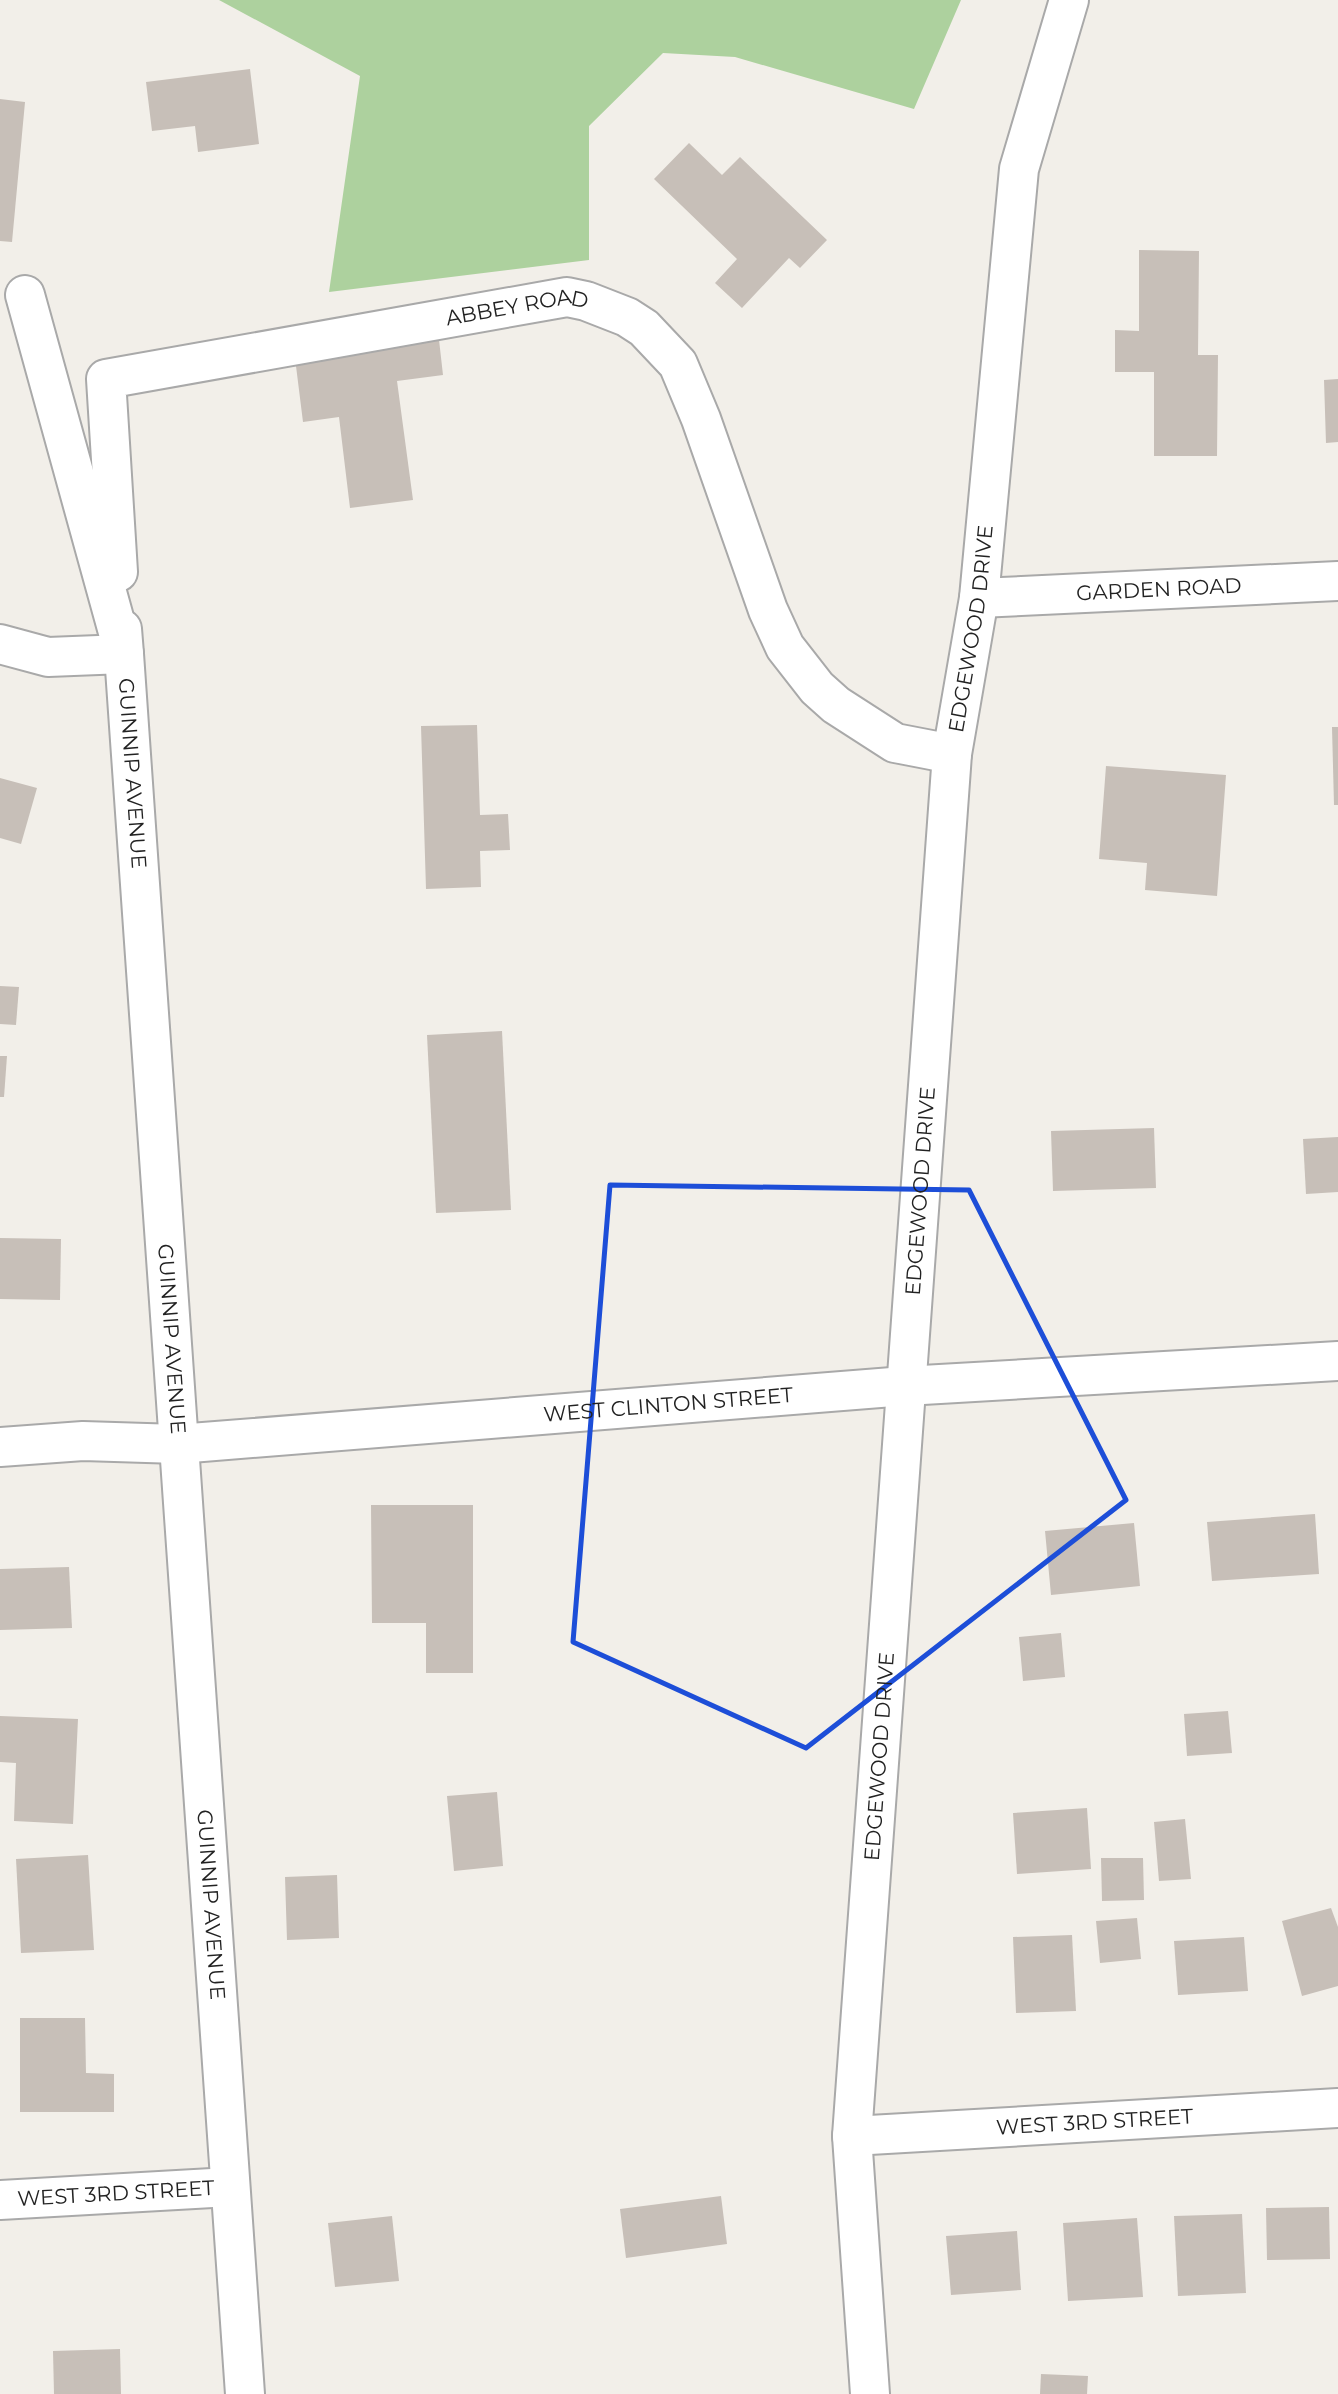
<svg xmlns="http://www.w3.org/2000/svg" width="1338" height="2394" font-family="Montserrat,sans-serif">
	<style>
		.forest { fill: #add19e }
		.building { fill: #c7bfb8 }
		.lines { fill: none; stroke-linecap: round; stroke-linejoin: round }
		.minor-casing { stroke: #a9a9a9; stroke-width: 42 }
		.minor { stroke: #fff; stroke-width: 38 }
		.marked { fill: none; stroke: #1d4ed8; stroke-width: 5; stroke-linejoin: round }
		.labels { text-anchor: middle; stroke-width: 7; stroke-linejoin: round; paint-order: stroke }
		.street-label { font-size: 21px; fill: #222; stroke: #fff }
	</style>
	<rect width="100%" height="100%" fill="#f2efe9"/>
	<!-- forest -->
	<path class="forest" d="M219,0H961L914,109L735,57L663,53L589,126V260L329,292L360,76Z"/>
	<!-- building -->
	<g class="building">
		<path d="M250,69L259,144L198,152L195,126L152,131L146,82Z"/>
		<path d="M0,99L25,102L12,242L0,241Z"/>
		<path d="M689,143L722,175L740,157L827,240L800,268L789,258L742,308L715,283L737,259L654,179Z"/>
		<path d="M1139,250L1199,251L1198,355H1218L1217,456H1154V372H1115V330L1139,331Z"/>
		<path d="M438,331L443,375L397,381L413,500L350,508L339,417L303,422L295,358Z"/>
		<path d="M1338,379V442L1326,443L1324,380Z"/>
		<path d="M477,725L480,815L508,814L510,850L480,851L481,887L426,889L421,726Z"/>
		<path d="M1332,727H1338V805H1334Z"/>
		<path d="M1106,766L1226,775L1217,896L1145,890L1147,863L1099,859Z"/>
		<path d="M0,778L37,788L21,844L0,838Z"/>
		<path d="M0,986L19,987L16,1025L0,1024Z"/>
		<path d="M502,1031L511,1210L436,1213L427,1035Z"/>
		<path d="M0,1056H7L4,1097H0Z"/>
		<path d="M1154,1128L1156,1188L1053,1191L1051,1131Z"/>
		<path d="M1338,1137V1192L1306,1194L1303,1139Z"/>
		<path d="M0,1238L61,1239L60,1300L0,1299Z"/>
		<path d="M371,1505H473V1673H426V1623H372Z"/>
		<path d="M1315,1514L1319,1574L1212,1581L1207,1522Z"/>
		<path d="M1134,1523L1140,1586L1051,1595L1045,1531Z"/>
		<path d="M69,1567L72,1628L0,1630V1569Z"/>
		<path d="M1061,1633L1065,1677L1023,1681L1019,1637Z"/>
		<path d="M1228,1711L1232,1753L1187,1756L1184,1714Z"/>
		<path d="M0,1716L78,1719L73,1824L14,1821L16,1763L0,1762Z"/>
		<path d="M497,1792L503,1866L454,1871L447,1796Z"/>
		<path d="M1087,1808L1091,1869L1017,1874L1013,1813Z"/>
		<path d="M1185,1819L1191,1879L1159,1881L1154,1822Z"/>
		<path d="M88,1855L94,1950L21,1953L16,1859Z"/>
		<path d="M1101,1858H1143L1144,1900L1102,1901Z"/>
		<path d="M337,1875L339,1938L287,1940L285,1877Z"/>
		<path d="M1331,1908L1338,1927V1986L1302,1996L1282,1921Z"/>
		<path d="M1137,1918L1141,1959L1100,1963L1096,1921Z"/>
		<path d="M1072,1935L1076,2011L1016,2013L1013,1937Z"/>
		<path d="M1244,1937L1248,1991L1178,1995L1174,1941Z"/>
		<path d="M20,2018H85L86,2073L114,2074V2112H20Z"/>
		<path d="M721,2196L727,2244L626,2258L620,2209Z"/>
		<path d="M1329,2207L1330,2259L1267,2260L1266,2208Z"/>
		<path d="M1242,2214L1246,2293L1178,2296L1174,2216Z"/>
		<path d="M392,2216L399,2281L335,2287L328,2223Z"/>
		<path d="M1137,2218L1143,2297L1068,2301L1063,2223Z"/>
		<path d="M1017,2231L1021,2290L951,2295L946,2236Z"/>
		<path d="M120,2349L121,2394H54L53,2351Z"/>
		<path d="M1041,2374L1088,2376L1087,2394H1040Z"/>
	</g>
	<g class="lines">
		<!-- minor casing -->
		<g class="minor-casing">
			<g id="minor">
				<path id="s1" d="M25,295L124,654L245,2394"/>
				<path id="s2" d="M118,572L106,379L567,297L586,301L627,317L644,328L678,364L701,419L768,610L785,647L817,688L836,705L895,743L952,754"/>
				<path id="s3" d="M979,598L1338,581"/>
				<path d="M0,644L48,657L124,654L122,629"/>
				<path id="s4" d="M0,1447L83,1441L178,1444L905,1386L1338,1361"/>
				<path id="s5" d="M852,2136L1338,2108"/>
				<path id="s6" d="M0,2200L230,2187"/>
				<path id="s7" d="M870,2394L852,2136L952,754L979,598L1019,169L1069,0"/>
			</g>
		</g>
		<!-- minor -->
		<use href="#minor" class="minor"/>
	</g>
	<!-- marked area -->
	<path class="marked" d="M610,1185L969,1190L1126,1500L806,1748L573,1642Z"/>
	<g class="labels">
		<!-- street labels -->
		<g class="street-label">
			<text dy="7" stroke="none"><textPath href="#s2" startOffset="611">ABBEY ROAD</textPath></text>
			<text dy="7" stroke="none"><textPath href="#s3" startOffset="180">GARDEN ROAD</textPath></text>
			<text dy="7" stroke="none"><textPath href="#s7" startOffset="1771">EDGEWOOD DRIVE</textPath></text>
			<text dy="7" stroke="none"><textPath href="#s1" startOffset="492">GUINNIP AVENUE</textPath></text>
			<text dy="7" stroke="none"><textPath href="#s7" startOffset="1206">EDGEWOOD DRIVE</textPath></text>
			<text dy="7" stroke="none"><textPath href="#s1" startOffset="1059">GUINNIP AVENUE</textPath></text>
			<text dy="7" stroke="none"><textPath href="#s4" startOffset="670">WEST CLINTON STREET</textPath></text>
			<text dy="7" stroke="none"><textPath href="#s7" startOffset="639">EDGEWOOD DRIVE</textPath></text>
			<text dy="7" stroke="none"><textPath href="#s1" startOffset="1626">GUINNIP AVENUE</textPath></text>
			<text dy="7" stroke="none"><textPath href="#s5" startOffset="243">WEST 3RD STREET</textPath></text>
			<text dy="7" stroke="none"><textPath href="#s6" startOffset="116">WEST 3RD STREET</textPath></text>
		</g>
	</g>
</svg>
